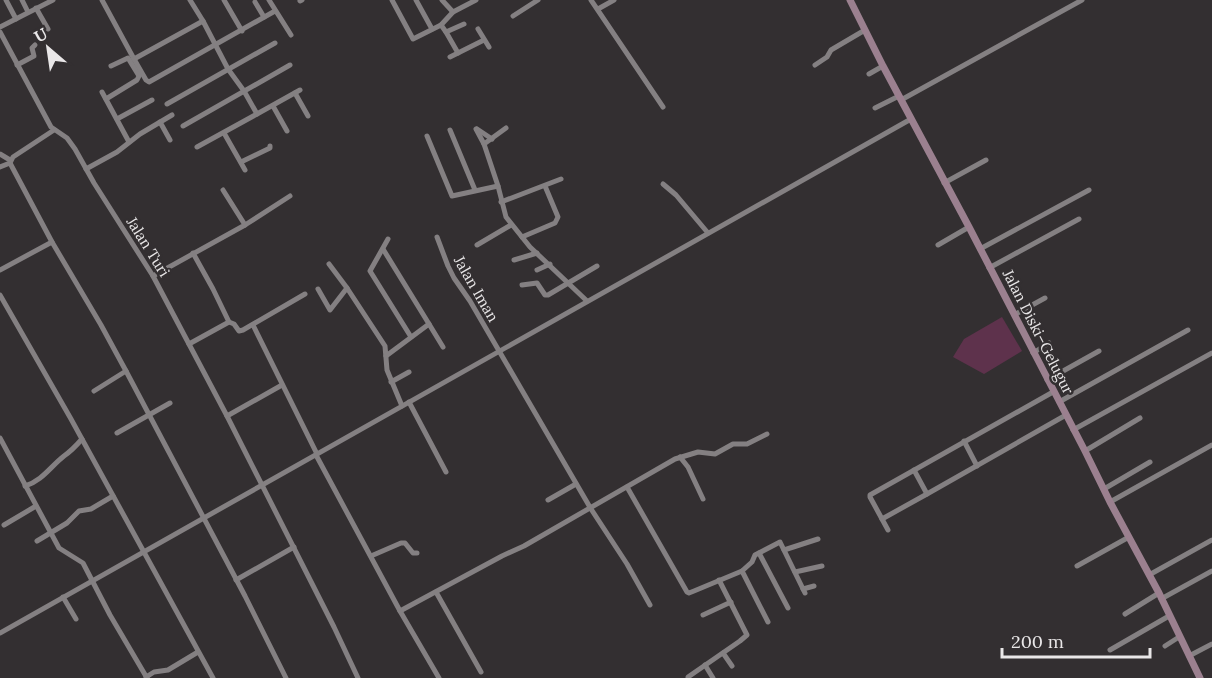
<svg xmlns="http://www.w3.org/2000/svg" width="1212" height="678" font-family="Lora,serif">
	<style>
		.green { fill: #5e324c }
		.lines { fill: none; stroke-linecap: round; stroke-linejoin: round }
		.street { stroke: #848082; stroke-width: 5 }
		.secondary { stroke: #9b808f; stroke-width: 7 }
		.labels { text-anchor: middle; stroke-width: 5; stroke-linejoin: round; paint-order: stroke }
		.street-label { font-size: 15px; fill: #e9e7e8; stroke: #332f31 }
	</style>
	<rect width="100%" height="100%" fill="#332f31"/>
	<!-- green -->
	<path class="green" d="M1002,317L1022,351L984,374L953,357L964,339Z"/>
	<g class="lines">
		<!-- street -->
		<g class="street">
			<path d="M6,0L16,19"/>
			<path d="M22,0L28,12"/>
			<path d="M102,0L134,59L203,21L228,69L244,91L257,114L197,147"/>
			<path d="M190,0L203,21"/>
			<path d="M224,0L242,31"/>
			<path d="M269,0L291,35"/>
			<path d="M392,0L413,39L441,25L453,12"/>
			<path d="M416,0L432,29"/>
			<path d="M442,0L453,12L476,0"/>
			<path d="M591,0L663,107"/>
			<path d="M300,1L302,0"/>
			<path d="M255,2L264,17"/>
			<path d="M36,8L48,29"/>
			<path d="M598,9L614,0"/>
			<path d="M513,16L538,0"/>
			<path d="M441,25L446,32L464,24"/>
			<path d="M0,27L53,0"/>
			<path d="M478,29L489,47"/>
			<path d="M0,32L51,127L67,138L75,149L94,183L153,276L227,416L334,627L358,678"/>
			<path d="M446,32L458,53"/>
			<path d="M450,57L484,40"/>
			<path d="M134,59L146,80L149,82L275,11"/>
			<path d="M17,65L34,56L32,48L35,45"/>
			<path d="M815,65L827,57L831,50L865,30"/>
			<path d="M869,74L883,66"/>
			<path d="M102,92L129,142"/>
			<path d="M295,93L308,116"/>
			<path d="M106,99L137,80L139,76L128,58L111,66"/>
			<path d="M901,100L1082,0"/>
			<path d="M167,104L275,43"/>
			<path d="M273,106L287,131"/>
			<path d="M875,108L899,96"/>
			<path d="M257,114L300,90"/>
			<path d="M117,119L152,100"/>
			<path d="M160,122L170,140"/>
			<path d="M183,126L290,65"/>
			<path d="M476,129L484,144L498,186L506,217L530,247L587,301"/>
			<path d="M477,129L492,139"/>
			<path d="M450,130L475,190"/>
			<path d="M224,133L245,170"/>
			<path d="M427,136L452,196L498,186"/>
			<path d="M484,144L506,128"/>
			<path d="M0,154L10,160"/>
			<path d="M241,162L270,148V146"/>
			<path d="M10,163L52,242L101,325L126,371L245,596L286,678"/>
			<path d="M0,167L10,163L13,157L54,130"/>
			<path d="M86,169L117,152L140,134L172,115"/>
			<path d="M944,183L986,160"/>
			<path d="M663,184L676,195L708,233"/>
			<path d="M501,202L561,179"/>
			<path d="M245,225L290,196"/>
			<path d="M437,237L448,266L454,278L470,301L591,509L627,564L650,605"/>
			<path d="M522,237L555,223L558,217L545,186"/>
			<path d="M388,239L370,271L411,337"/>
			<path d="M477,245L511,225"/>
			<path d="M938,245L969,227"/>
			<path d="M383,249L429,324"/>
			<path d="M980,249L1089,190"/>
			<path d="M193,253L213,289L229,322"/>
			<path d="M514,260L537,253"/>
			<path d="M329,264L347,288"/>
			<path d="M989,268L1079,219"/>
			<path d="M0,270L52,242"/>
			<path d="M537,270L550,264"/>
			<path d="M153,276L245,225L223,190"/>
			<path d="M522,285L537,283L545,295H548L597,266"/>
			<path d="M318,289L330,310L347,288L385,346L387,370L402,406"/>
			<path d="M0,295L71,419L213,678"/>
			<path d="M1014,315L1045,298"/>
			<path d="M253,325L317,454"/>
			<path d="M189,344L229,322L234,324L239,331L243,330L305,294"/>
			<path d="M1033,353L1049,343"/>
			<path d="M386,356L429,324L443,347"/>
			<path d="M1047,380L1099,351"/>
			<path d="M391,382L409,372"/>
			<path d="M94,391L126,371"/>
			<path d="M409,402L446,472"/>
			<path d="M1059,402L1188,330"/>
			<path d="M227,416L282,385"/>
			<path d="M1073,430L1212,353"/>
			<path d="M117,433L170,403"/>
			<path d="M0,438L59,548L83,563L110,615L147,678"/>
			<path d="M964,441L977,466"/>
			<path d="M1085,451L1140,418"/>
			<path d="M316,455L400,611L439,678"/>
			<path d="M680,457L688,467L703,499"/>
			<path d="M914,470L927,494"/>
			<path d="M25,486C42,481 51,466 64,456C71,451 76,446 82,439"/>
			<path d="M627,487L687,592L689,593L694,591L742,571L768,622"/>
			<path d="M1104,489L1150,462"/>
			<path d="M548,500L576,484"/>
			<path d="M1110,502L1212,445"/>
			<path d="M882,519L927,494L1066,415"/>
			<path d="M4,525L36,506"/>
			<path d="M888,530L870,497V495L1053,392"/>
			<path d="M37,541L67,523L79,511L91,509L113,496"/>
			<path d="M784,550L818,539"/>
			<path d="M759,553L788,608"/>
			<path d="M371,556L401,543H405L413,553H417"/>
			<path d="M1077,566L1129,537"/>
			<path d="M742,571L752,562L755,555L780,542L805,593"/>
			<path d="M795,572L822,566"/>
			<path d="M1149,575L1212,540"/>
			<path d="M236,580L294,547"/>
			<path d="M803,589L814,586"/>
			<path d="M436,592L481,672"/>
			<path d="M63,597L76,619"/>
			<path d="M1161,599L1212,571"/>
			<path d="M400,611L502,556L524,546L675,459L698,452L715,454L733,444H747L767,434"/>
			<path d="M1125,614L1159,593"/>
			<path d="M703,615L731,602"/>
			<path d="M0,633L911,119"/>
			<path d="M1165,646L1179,637"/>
			<path d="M1110,650L1169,616"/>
			<path d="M723,653L732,666"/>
			<path d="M1189,656L1212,644"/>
			<path d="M705,665L713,678"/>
			<path d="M146,677L154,672L168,670L198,652"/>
			<path d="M688,678V677L740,641L747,635L719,580"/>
		</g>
		<!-- secondary -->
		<path class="secondary" d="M850,0L883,66L969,227L1085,451L1110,502L1159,593L1200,678"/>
	</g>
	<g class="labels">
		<!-- street labels -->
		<g class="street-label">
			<text transform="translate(148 247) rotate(58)" y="5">Jalan Turi</text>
			<text transform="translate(476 289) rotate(60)" y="5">Jalan Iman</text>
			<text transform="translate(1038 332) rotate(63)" y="5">Jalan Diski–Gelugur</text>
		</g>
	</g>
	<!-- north arrow -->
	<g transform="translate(48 48) rotate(331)" stroke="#332f31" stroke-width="4.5" paint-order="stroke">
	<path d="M0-4.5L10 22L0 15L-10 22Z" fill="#e9e7e8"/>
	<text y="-9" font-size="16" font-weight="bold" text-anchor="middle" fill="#e9e7e8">U</text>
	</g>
	<!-- scale -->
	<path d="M1002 648v9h148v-9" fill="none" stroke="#e9e7e8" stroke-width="3"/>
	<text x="1011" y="648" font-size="18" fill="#e9e7e8" stroke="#332f31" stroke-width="4.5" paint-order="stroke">200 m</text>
</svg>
